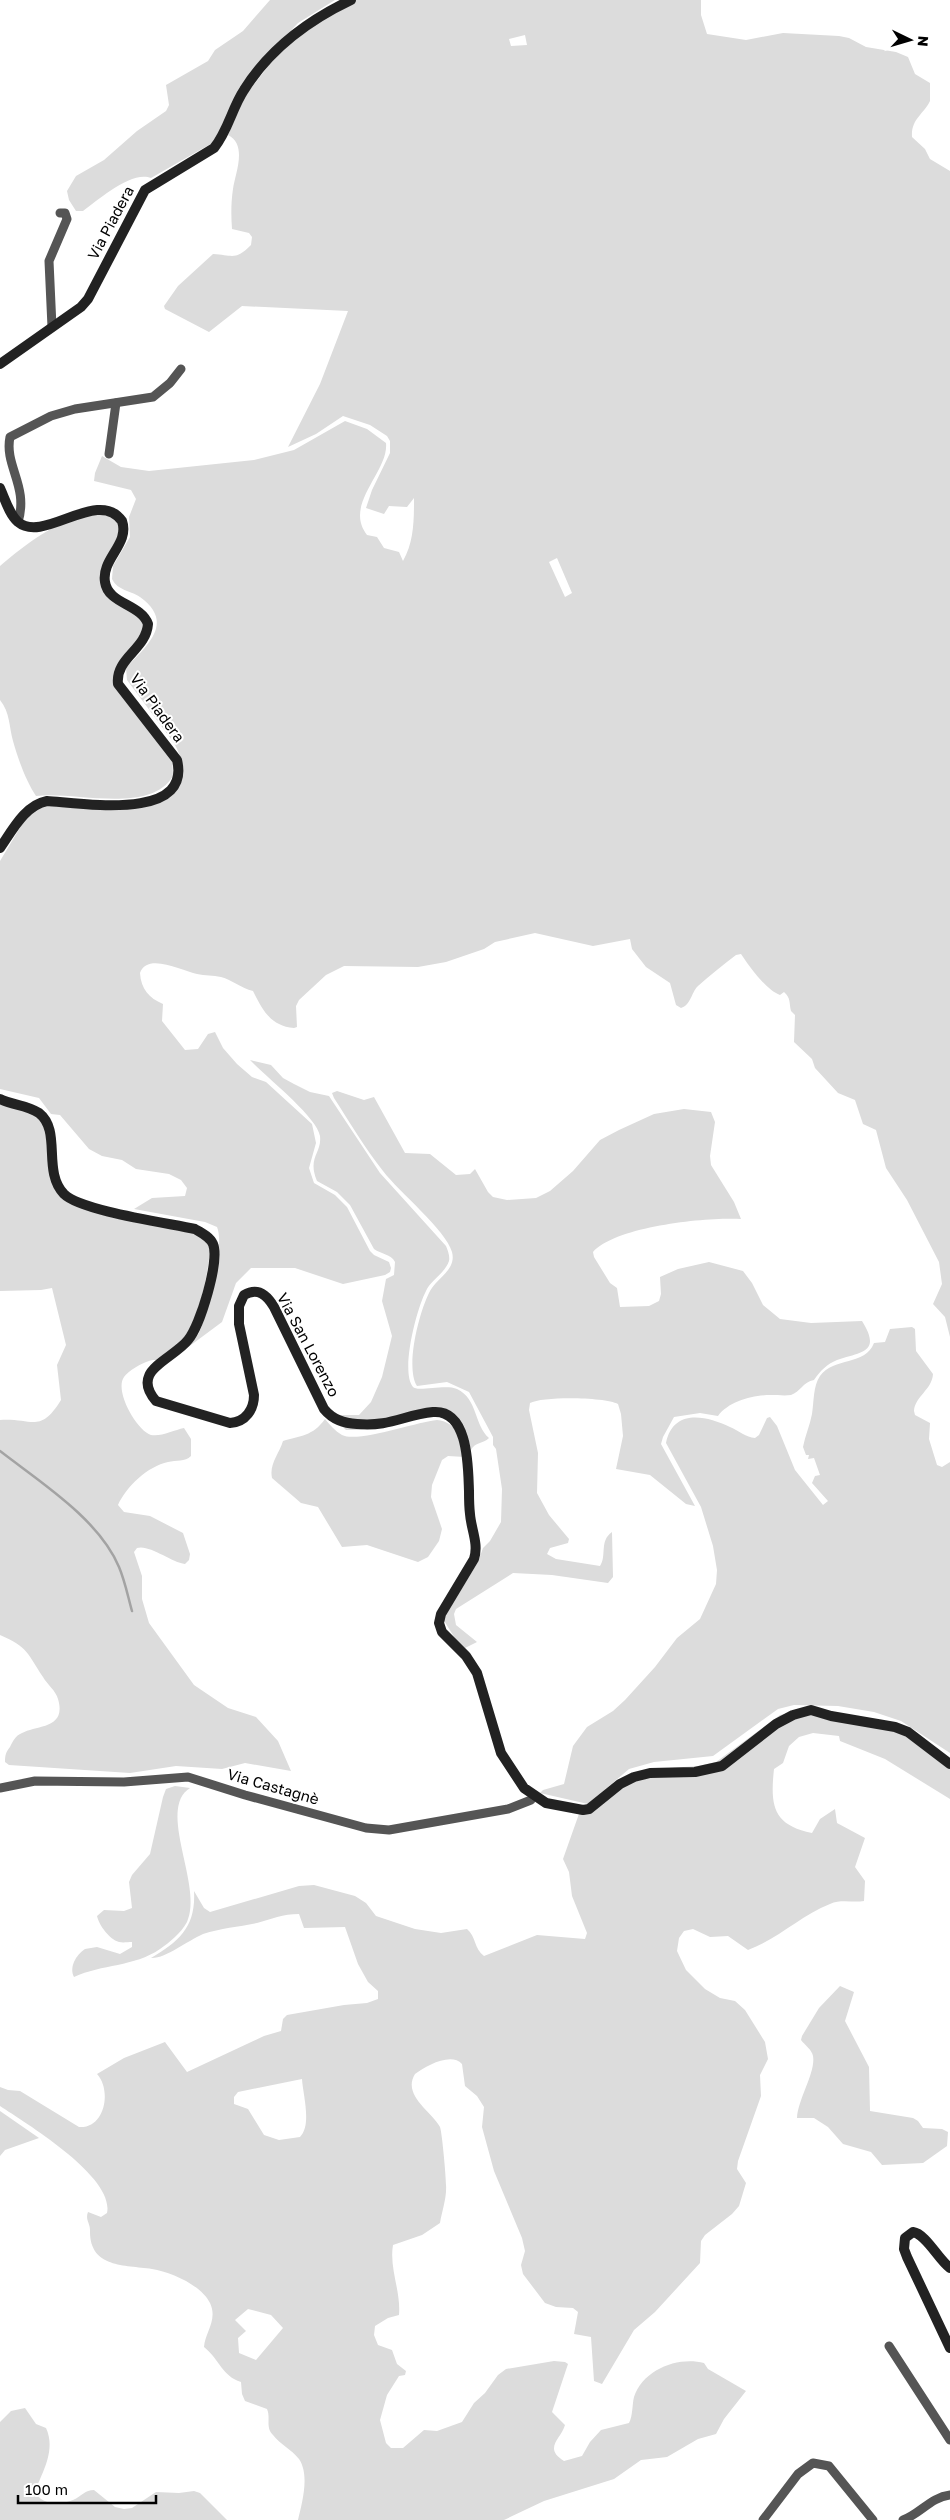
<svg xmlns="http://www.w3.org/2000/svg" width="950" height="2520" font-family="'Golos Text',sans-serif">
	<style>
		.green { fill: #dcdcdc; fill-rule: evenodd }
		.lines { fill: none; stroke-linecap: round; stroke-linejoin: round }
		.stream { stroke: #a3a3a3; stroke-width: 2.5 }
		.street { stroke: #555; stroke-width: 9 }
		.secondary { stroke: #222; stroke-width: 10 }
		.labels { text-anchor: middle; stroke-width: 4; stroke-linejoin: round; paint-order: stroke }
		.street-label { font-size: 15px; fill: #000; stroke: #fff }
	</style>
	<rect width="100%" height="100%" fill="#fff"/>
	<!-- green -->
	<g class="green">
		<path d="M270,0H335L298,23L250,74L237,94L214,142L151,178C132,170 98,200 83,211H76L69,200L67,191L76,176L104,160L137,131L166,111L169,105L166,85L208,61L215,50L243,31Z"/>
		<path d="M351,0H701V15L707,34L746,40L783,33L839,36L849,38L866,47L896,52L908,57L915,74L930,83V101C923,115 911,119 912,137L925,149L930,159L950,171V1337L945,1317L933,1304L942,1284L939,1262L907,1200L886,1168L876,1130L863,1124L855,1100L838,1093L815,1068L812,1059L794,1042L795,1015L791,1011C789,1003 791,998 784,992L780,995C766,990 749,966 741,954L736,955C723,965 710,975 698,986C691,993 691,1005 681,1008L676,1005L670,983L646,967L632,949L630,939L593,946L535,933L495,942L484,949L446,962L418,967L344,966L326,975L299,1000L296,1006L297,1027L294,1028C271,1026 263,1011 253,991C241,988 232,980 221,977C213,975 205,976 197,974C183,971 147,952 140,973C141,989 149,998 163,1004L162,1021L185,1050L198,1049L208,1034L215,1032L223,1048L237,1064L252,1077L266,1082L312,1124L316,1143L309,1168L314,1183L335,1195L347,1207L370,1251L374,1255L389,1262L391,1268L390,1272L385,1275L343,1284L295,1268H251L236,1283L222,1322L187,1348C191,1343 196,1338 199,1333C208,1315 225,1244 217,1227L205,1222L134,1209L152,1198L185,1196L187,1188L181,1180L169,1174L136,1169L122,1160L102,1156L89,1149L60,1115L51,1114L39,1098L0,1089V861L33,806L140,805L181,780C184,765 181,756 174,743L127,680L126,668C146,646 176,623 140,597C130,590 118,591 112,579L113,566L130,537L129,517L136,499L131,490L94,481L95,473L102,456L121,467L149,471L254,460L294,450L345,421L367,429L386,443C389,472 343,504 367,535L377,537L384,548L399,552L403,561C414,542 414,520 414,498L407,507L389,506L384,514L366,508L372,490L390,453V441L387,436L370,425L343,416L316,434L288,447L320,384L348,311L242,306L209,332L165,309L164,306L178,286L213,254C233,255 235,261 251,245L252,237L249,233L232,229C231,216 231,202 233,189C235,174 248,145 228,135L245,96L283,47ZM525,35L527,45L511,46L509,39ZM557,558L572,593L565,597L549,562Z"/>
		<path d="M91,513L114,517L120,527L102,582L149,622L117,675L172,756L173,776C150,815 74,791 36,796C26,781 18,759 13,741C9,727 10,712 0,700V566C27,543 56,521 91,513Z"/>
		<path d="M250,1060L271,1065L283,1078L294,1084L310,1092L329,1096L380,1173L446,1246C448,1251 450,1256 449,1261C445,1273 431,1280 426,1291C417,1308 400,1371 413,1387C417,1392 446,1384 457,1389C478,1399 474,1425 489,1438C483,1444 475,1442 471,1450C467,1429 462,1425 444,1414L393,1422L361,1430H346L330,1415H359L371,1402L382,1377L392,1336L382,1301L386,1279L394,1275L395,1262C391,1254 381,1254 374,1249L350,1205L337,1192L317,1181C307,1157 322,1154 320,1136C317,1117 266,1077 250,1060Z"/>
		<path d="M337,1091L364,1100L374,1097L405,1153L430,1154L456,1175L470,1174L475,1169L488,1192L493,1197L507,1200L536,1198L550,1191L573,1171L600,1140L619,1130L654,1114L684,1109L711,1112L715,1122L710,1156L711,1165L734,1202L741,1219C707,1217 616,1226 593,1252L594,1257L610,1283L617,1288L620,1307L649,1306L659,1301L661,1294L660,1277L678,1269L709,1262L743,1271L752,1283L763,1305L780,1319L811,1323L862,1321C882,1353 861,1352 837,1360C827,1364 820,1371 814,1380C803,1382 800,1392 791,1395C785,1396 777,1395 771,1395C753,1395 729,1401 718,1416L700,1413L674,1417L663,1437L661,1444L695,1506L686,1504L650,1475L616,1469L623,1436L621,1414L618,1404C605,1397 543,1396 530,1403L529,1410L538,1453L537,1493L549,1515L569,1539L568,1543L550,1548L547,1554L556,1559L600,1566C607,1556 599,1541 612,1532L613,1577L608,1583L552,1575L513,1573L456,1609L454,1614L456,1625L477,1642L465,1648L456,1640L443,1619L478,1562L483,1548L490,1541L501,1522L502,1489L496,1449L493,1445V1437L469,1392L447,1382L417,1386C405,1367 419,1313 429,1293C435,1279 457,1270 452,1252C446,1230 399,1192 383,1171C365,1148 350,1123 334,1098L332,1093Z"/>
		<path d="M0,1098L27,1102L38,1109L44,1121L50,1173L65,1197L203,1230L211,1234C210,1270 198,1344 160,1359C157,1361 152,1359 149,1361C142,1363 128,1371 124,1377C114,1391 137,1431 151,1435C161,1437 174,1430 184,1428L191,1439V1456C185,1462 176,1460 168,1462C148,1466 126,1487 118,1505L124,1512L150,1516L183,1533L190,1554L189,1560L185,1564C171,1562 149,1544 137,1548L134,1552L142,1576V1599L149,1623L194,1685L228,1708L256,1717L278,1741L291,1771L245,1763L222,1769L176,1766L130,1773L9,1765L5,1762C5,1755 6,1752 10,1747C13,1741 15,1736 22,1733C36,1725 67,1729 58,1699C56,1691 47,1684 43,1677C27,1653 28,1647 0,1635V1420C33,1418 40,1434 61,1400L57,1365L66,1345L52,1288L41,1290L0,1291Z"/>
		<path d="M912,1327L915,1329L916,1351L933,1374C932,1390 915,1396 914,1411L915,1415L930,1423L929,1439L937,1465L942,1467L950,1462V1753L901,1721L874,1712L838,1706L794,1705L778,1709L713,1756L654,1762L629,1769L588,1804L540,1793L543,1790L564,1784L573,1746L587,1727L613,1711L625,1700L655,1667L677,1638L700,1619L716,1584L717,1570L713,1546L701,1507L666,1443C673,1409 705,1415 730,1427C739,1431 746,1437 755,1438L759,1435L767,1418L770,1417L777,1426L795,1470L823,1505L828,1501L812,1483L815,1476L820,1475L814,1458L808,1459L809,1455H806L803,1447C805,1436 810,1425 812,1414C814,1402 813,1386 820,1376C834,1357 865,1366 874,1343L885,1342L890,1329Z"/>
		<path d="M325,1419C330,1425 335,1431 342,1435C358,1443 416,1422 437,1420C458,1422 460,1440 465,1457L448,1456L442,1460L432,1485L431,1497L442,1529L439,1541L428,1557L418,1562L367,1545L342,1547L318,1507L301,1503L272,1478C269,1464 279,1454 283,1441C300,1436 313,1436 325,1419Z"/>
		<path d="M795,1712L898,1728L950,1762V1799L885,1759L840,1741L839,1736L813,1733L799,1737L789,1746L783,1763L774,1769C770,1806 773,1825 812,1833L820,1819L835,1809L837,1823L865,1838L855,1867L865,1881L864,1901C853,1903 841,1899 830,1904C800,1916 778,1939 748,1950L728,1936L710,1937L693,1929L684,1931L679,1938L677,1951L686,1970L705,1989L720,1998L735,2001L745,2010L765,2042L768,2059L760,2075L761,2096L738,2161L737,2169L746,2183L739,2206L732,2214L705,2235L701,2241L700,2263L655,2312L634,2330L602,2384L594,2381L591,2337L574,2334L578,2312L573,2308L556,2307L545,2303L523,2274L521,2265L525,2251L522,2238L494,2171L482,2127L484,2107L477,2096L465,2086L462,2064C451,2052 426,2066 415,2074C402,2095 431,2111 440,2127C442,2132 446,2176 446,2185C447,2197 442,2211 440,2223L422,2235L393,2245C389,2268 401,2291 399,2315L388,2318L375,2326L374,2335L378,2345L392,2350L397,2364L406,2371L405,2375L399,2376L387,2395L380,2420L386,2443L391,2448H403L424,2430L437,2431L462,2422L474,2403L485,2393L498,2375L506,2369L554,2361L565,2362L568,2364L552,2412L565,2425C561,2439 543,2448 564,2461L582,2456L590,2442L601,2430L629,2423C633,2415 632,2405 634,2397C643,2369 679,2356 704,2363L708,2369L746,2391L724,2419L716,2434L698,2439L667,2457L641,2460L614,2479L544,2501L504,2520H298C302,2503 310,2475 299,2459C291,2449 280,2444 273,2435C265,2427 271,2418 267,2409L245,2401L242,2394L241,2382C222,2376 220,2360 204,2347C205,2332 218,2320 210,2303C201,2285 171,2272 152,2269C124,2265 89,2268 90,2230C90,2223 85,2220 88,2212L101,2217L107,2213C115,2177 27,2124 0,2106V2087L8,2090L20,2091L79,2127C105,2129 112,2090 97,2074L124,2058L165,2042L187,2072L264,2036L281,2031L283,2019L287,2015L344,2005L367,2003L378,1999V1991L368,1982L358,1964L345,1927L304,1928L299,1914C283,1914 271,1919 257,1923C239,1927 221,1928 203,1934C187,1941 165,1959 151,1958C180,1941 196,1926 194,1891L204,1908L210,1912L299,1886L314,1885L355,1896L366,1903L376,1916L415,1929L441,1933L467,1929C476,1936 474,1949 484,1956L537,1935L585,1939L587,1933L572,1896L569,1872L563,1859L580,1811L627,1779L655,1769L698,1766L716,1762L780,1715ZM302,2079C303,2095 312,2125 300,2137L279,2140L264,2135L248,2109L234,2104V2097L238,2092ZM248,2309L271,2315L283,2328L256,2360L239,2353L238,2338L246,2331L235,2320Z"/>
		<path d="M175,1786L190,1788C156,1809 204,1887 187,1922C181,1933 170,1942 160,1949C134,1967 102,1964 74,1977C69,1967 76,1955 85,1949L97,1947L120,1954L132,1947V1942C128,1942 123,1943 119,1942C109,1939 99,1925 97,1916L104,1910L124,1911L132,1908L129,1882L132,1875L150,1854L163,1797L166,1789Z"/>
		<path d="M840,1986L854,1992L845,2021L869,2067L870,2111L913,2118L918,2121L923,2128L942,2129L948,2132L947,2146L923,2163L882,2165L871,2152L843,2144L828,2127L814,2118H797C798,2099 816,2072 813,2056C812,2050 805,2045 801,2040L802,2036L819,2008Z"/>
		<path d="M0,2111L39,2138L5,2150L0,2156Z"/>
		<path d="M25,2408L36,2424L46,2428C56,2450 43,2471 35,2491C41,2506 61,2505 73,2500C82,2496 85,2490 94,2490L115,2507L124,2509L132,2508L156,2492L179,2493L194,2491L200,2493L227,2520H0V2422L11,2411Z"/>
	</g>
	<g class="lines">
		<!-- stream -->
		<path class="stream" d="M0,1451C40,1482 99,1519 119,1567C125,1581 128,1597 132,1611"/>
		<!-- street -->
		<g class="street">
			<path d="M52,327L49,261L67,219L65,213H60"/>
			<path d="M109,454L116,403"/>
			<path d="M18,522C29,486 4,466 10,437L51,416L75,409L153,397L170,383L181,369"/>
			<path d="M0,1788L35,1781L124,1782L188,1777L245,1795L366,1828L389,1830L508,1809L531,1800L533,1796"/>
			<path d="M889,2346L950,2440"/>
			<path d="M763,2520L798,2474L813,2463L829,2466L873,2520"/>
			<path d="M903,2520C920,2514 931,2497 950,2495"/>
		</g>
		<!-- secondary -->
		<g class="secondary">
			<path d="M0,364L81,307L88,299L145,190L214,148C228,131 232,108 244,90C269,50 309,20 351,0"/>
			<path d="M0,488C5,499 9,514 18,522C44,544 98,487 122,521C130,544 101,559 105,582C108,604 141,604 148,624C146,650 115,658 118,684L177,760C192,822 80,803 47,801C25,805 12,831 0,848"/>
			<path d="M0,1099C12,1105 27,1105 39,1113C62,1131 42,1171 64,1194C81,1211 168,1223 195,1229C202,1233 210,1237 213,1244C220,1261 200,1326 188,1340C179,1352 153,1364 149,1376C145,1385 150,1394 156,1401L230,1423C246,1422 254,1409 254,1395L239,1324V1306L244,1295C258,1287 267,1295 274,1307L324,1409C333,1420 344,1423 357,1424C390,1427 404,1415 433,1412C469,1409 468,1468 469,1491C469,1498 469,1506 470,1514C471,1529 479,1544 474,1559L441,1614L439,1623L442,1632L466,1656L477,1673L501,1753L524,1788L546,1803L583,1810L589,1809L620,1784L634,1777L650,1773L695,1772L722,1766L776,1724L793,1715L811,1710L831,1716L895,1727L908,1732L950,1764"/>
			<path d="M950,2268C938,2259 926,2234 913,2232L905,2238L904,2249L907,2257L950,2348"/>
		</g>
	</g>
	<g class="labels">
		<!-- street labels -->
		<g class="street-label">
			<text transform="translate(111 223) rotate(-62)" y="5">Via Piadera</text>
			<text transform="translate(157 708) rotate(54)" y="5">Via Piadera</text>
			<text transform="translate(308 1345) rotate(62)" y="5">Via San Lorenzo</text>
			<text transform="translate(273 1787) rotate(16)" y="5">Via Castagnè</text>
		</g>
	</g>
	<!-- north arrow -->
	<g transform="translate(910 40) rotate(95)" stroke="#ffffff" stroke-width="4" paint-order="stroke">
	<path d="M0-4L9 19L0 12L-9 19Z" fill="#000000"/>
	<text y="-8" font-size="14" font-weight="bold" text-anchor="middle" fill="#000000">N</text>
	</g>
	<!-- scale -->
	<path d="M18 2495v8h138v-8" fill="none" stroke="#000000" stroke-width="2.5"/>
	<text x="25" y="2495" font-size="15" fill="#000000" stroke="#ffffff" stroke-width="4" paint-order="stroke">100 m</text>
</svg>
